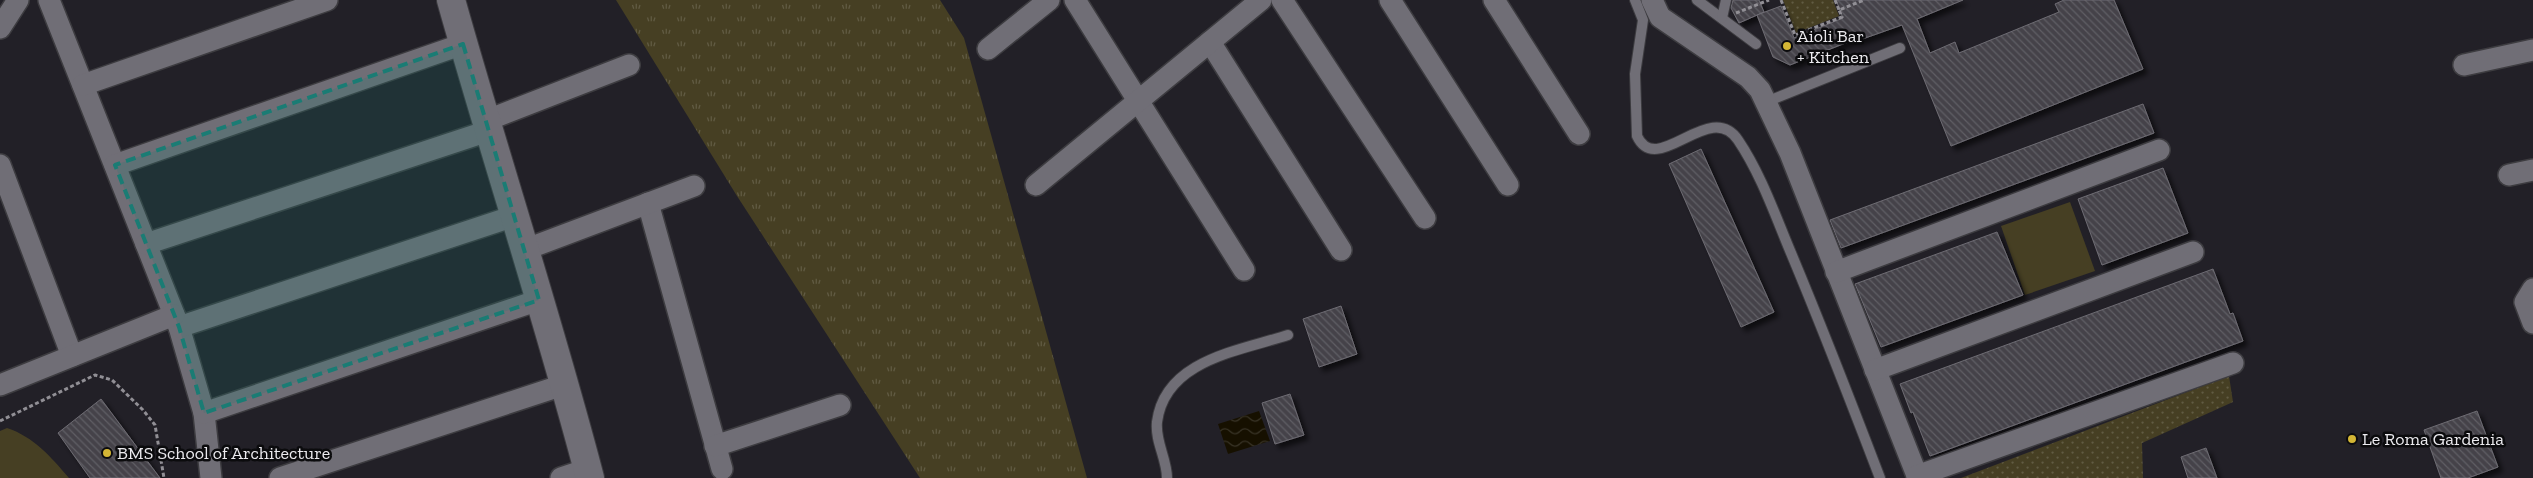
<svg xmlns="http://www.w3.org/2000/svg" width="2533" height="478" font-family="'Zilla Slab',serif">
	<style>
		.grass { fill: url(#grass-tufts) }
		.park { fill: #463f23 }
		.garden { fill: url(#garden-dots) }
		.water { fill: url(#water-waves) }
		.building { fill: url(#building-back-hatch); stroke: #6e6c73; filter: url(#shadow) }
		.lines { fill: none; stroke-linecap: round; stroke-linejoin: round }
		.lane-casing { stroke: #3d3c40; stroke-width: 12 }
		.street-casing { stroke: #3d3c40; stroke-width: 24 }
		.secondary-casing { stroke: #3d3c40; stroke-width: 30 }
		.path { stroke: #918f95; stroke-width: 3; stroke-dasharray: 4 2.5; stroke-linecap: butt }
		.lane { stroke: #706e76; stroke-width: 10 }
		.street { stroke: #706e76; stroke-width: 21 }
		.secondary { stroke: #706e76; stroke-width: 28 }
		.marked { fill: #1a7c74; fill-opacity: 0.2; stroke: #1a7c74; stroke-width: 4; stroke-dasharray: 10 6; stroke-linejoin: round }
		.poi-dot { fill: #d4b635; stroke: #0b0b0d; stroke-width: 2 }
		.labels { text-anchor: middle; stroke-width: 5; stroke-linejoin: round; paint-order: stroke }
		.poi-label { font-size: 18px; fill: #ecebef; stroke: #0b0b0d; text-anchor: start }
	</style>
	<defs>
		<pattern id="grass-tufts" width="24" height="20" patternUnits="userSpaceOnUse" patternTransform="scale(1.25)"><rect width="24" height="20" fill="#463f23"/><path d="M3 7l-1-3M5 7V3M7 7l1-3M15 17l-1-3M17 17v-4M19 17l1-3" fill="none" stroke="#615b43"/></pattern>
		<pattern id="garden-dots" width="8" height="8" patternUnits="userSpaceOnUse" patternTransform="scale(1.25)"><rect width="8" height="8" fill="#463f23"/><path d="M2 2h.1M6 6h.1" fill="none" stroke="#615b43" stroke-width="1.8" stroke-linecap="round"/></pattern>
		<pattern id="water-waves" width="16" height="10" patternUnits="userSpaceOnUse" patternTransform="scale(1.25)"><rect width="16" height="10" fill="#161000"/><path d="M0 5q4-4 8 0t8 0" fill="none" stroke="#383326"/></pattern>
		<pattern id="building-back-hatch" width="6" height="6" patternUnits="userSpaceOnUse" patternTransform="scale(1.25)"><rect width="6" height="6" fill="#45434a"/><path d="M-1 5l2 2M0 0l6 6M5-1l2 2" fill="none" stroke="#605e64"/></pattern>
		<filter id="shadow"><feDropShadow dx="4.5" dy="4.5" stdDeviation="2.5" flood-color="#0009"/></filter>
	</defs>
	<rect width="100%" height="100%" fill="#222027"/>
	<!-- grass -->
	<path class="grass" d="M616,0H940L964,38L1087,478H920L737,196Z"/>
	<!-- park -->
	<g class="park">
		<path d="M2070,202L2095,271L2025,295L2001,226Z"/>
		<path d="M7,428C34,437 51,457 69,478H0V431Z"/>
	</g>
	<!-- garden -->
	<g class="garden">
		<path d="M1783,0H1833L1839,16L1796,33Z"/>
		<path d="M2229,376L2233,402L2142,443L2143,478H1961Z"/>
	</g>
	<!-- water -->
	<path class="water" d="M1259,411L1270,441L1228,454L1218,424Z"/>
	<!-- building -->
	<g class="building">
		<path d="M1733,0H1759L1764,12L1739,23L1731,8Z"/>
		<path d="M1836,0H1963L1917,19L1930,53L1955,42L1959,53L2059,12L2055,4L2064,0H2114L2143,69L1951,146L1902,25L1854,42L1853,40L1790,65L1773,57L1757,15L1781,6L1794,38L1843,18Z"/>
		<path d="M2143,104L2154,133L1841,248L1830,220Z"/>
		<path d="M1701,149L1774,312L1741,327L1669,164Z"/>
		<path d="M2163,168L2188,233L2102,265L2078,199Z"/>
		<path d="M1997,232L2023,295L1881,347L1855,284Z"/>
		<path d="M2213,269L2230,314L2233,313L2243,341L1930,456L1913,412L1911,413L1900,384Z"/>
		<path d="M1341,306L1357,354L1319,367L1303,319Z"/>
		<path d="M1290,394L1304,435L1275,444L1262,403Z"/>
		<path d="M101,399L160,478H90L58,433Z"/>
		<path d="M2477,411L2498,467L2468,478H2441L2424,430Z"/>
		<path d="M2206,448L2217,478H2188L2181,457Z"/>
	</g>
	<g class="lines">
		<!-- lane casing -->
		<g class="lane-casing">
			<g id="lane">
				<path d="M1635,0L1643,20L1635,74L1637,136C1657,179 1710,98 1738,140C1761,174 1775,215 1791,253C1822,327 1851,402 1880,478"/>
				<path d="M1697,0L1756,44"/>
				<path d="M1722,18L1726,0"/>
				<path d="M1766,102L1900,48"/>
				<path d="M1167,478C1167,459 1155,442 1157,422C1165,360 1239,351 1288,335"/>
			</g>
		</g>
		<!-- street casing -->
		<g class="street-casing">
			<g id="street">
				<path d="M49,0L179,327L204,413L211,478"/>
				<path d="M1075,0L1244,270"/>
				<path d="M1282,0L1425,218"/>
				<path d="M1390,0L1508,185"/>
				<path d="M1494,0L1579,134"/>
				<path d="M1652,0L1660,17L1748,77L1760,90L1790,153L1918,478"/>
				<path d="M0,28L18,0"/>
				<path d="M1210,42L1341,250"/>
				<path d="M988,49L1049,0"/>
				<path d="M2464,65L2533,50"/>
				<path d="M83,85L327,0"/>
				<path d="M485,121L629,65"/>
				<path d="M0,165L72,356"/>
				<path d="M115,165L463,44"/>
				<path d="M2509,175L2533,170"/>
				<path d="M1036,185L1261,0"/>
				<path d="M648,203L722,469"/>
				<path d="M146,244L488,131"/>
				<path d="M524,250L694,186"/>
				<path d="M1836,272L2159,150"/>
				<path d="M2533,289L2525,302L2533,323"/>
				<path d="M179,327L514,216"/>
				<path d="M1875,370L2193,252"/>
				<path d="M0,385L174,315"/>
				<path d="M204,413L539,300"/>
				<path d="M715,446L840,405"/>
				<path d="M1917,476L2233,363"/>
				<path d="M280,478L566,384"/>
				<path d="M561,478L588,469"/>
			</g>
		</g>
		<!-- secondary casing -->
		<g class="secondary-casing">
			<path id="secondary" d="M451,0C496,160 548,317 590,478"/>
		</g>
		<!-- path -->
		<g class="path">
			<path d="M1781,0L1795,35L1842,17L1839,10L1864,0"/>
			<path d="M1835,0L1839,10"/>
			<path d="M1736,13L1769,0"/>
			<path d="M0,421L95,375L112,380L143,410L155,425L164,478"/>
		</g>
		<!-- lane -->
		<use href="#lane" class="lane"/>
		<!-- street -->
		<use href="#street" class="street"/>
		<!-- secondary -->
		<use href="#secondary" class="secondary"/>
	</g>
	<!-- marked area -->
	<path class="marked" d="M463,44L539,300L204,413L179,327L115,165Z"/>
	<!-- markers -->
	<g class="poi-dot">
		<circle cx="1787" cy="46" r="5"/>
		<circle cx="2352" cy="439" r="5"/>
		<circle cx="107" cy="453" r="5"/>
	</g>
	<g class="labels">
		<!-- poi labels -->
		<g class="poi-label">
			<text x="1797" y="42">Aioli Bar<tspan x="1797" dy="21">+ Kitchen</tspan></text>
			<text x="2362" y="445">Le Roma Gardenia</text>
			<text x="117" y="459">BMS School of Architecture</text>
		</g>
	</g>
</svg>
